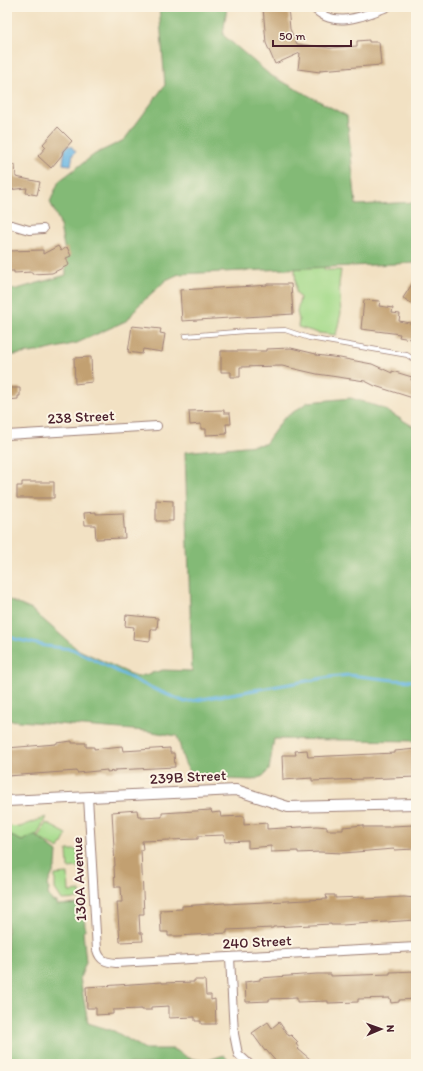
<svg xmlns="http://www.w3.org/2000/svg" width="423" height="1071" font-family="Itim,sans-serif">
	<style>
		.green { fill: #a4da8a; stroke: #777c5a }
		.forest { fill: #83ba76; stroke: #666c50 }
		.water { fill: #6bb7e4; stroke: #5a6b88 }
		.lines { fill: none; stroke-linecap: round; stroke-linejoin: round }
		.stream { stroke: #6bb7e4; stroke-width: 3 }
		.building { fill: #c2a071 }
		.service-casing { stroke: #9e8077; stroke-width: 5.5 }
		.minor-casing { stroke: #9e8077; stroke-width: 10 }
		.tertiary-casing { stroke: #9e8077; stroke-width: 12 }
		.service { stroke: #fff; stroke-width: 4 }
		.minor { stroke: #fff; stroke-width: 8 }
		.tertiary { stroke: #fff; stroke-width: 10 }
		.labels { text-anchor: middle; stroke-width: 4; stroke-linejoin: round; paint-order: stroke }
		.street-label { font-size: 15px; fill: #4a1f2b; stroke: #fcf5e5 }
	</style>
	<rect width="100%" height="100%" fill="#fcf5e5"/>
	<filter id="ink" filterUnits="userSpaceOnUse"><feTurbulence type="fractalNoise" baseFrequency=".025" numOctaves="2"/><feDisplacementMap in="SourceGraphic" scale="8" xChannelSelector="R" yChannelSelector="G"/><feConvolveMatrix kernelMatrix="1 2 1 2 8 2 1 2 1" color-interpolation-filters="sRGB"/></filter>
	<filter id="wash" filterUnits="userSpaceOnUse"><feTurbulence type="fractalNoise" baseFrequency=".012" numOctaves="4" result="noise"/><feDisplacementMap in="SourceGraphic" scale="16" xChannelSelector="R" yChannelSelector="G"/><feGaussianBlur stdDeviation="0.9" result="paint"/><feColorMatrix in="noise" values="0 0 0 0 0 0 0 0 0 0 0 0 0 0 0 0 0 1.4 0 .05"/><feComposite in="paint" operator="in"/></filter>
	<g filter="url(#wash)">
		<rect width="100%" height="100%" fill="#f2e1c3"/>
		<!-- green -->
		<g class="green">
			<path d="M325,267L324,270H341L339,284L341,313L336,335L318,333L298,327L299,320L297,312L300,298L296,292L295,268Z"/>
			<path d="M46,817L37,836H32L22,841L7,834V826L20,827Z"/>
			<path d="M46,823L67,834L59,849L38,838Z"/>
			<path d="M67,850H78L79,867L68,868Z"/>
			<path d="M68,874L69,892L80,891L81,899L62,900L55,889V875Z"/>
		</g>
		<!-- forest -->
		<g class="forest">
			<path d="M159,7H227L223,35L270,75L347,116L356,205L416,202V263L179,274L166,280L137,307L128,320L77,343L43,351L7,356V290L17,289L66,275L65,252L59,221L50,202L59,181L95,154L124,140L165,85Z"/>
			<path d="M351,398L382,408L416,428V741L274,739L269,770L263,776L253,780L198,778C182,769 183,753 177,736L146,731L7,720V599L32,610L77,649L137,677L163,670L192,671L185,452L265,444L283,419L308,402Z"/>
			<path d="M7,834L22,841L32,836H36L57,852L56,866L47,886L49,889L48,894L52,901L57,902V905L84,904L85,930L83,932L86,962L80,978L88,1023L114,1031L145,1049H173L189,1058L206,1061L224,1055L231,1064H7Z"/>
		</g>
		<!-- water -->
		<path class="water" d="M68,145L70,147L71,146L76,152L73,154L71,165L63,164L65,148Z"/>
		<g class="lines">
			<!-- stream -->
			<path class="stream" d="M7,635L15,639L46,646L72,649L147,686L185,702L330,677L349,675L394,680L416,681"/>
		</g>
		<g id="blocks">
			<!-- building -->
			<g class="building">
				<path d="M263,7H288L290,29L297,44L330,48L357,46V41L369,40V42H379L381,65L320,70V72L298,69L300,53L275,64L266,43Z"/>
				<path d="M58,127L72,141L63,151L62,155L51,168L38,156L46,147L43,144Z"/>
				<path d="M15,165L16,177L40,182L37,195L26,193L27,188L7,190V166Z"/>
				<path d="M58,246L61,251L67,247L71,256L66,258L69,265L52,273L32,274V272L14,273V271H7V251L43,250V254Z"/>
				<path d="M416,278V306L403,298Z"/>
				<path d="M267,284H291L293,314L182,321L180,290L255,286L267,285Z"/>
				<path d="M364,300L380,301L379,306L393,308L392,313L400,314L399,321L416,324V340L399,337L400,334L361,329Z"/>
				<path d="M132,326L161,329L160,333L165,334L162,352L143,349L142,354L128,352Z"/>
				<path d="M291,348L316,354V355L340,358L372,364L392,373V371L412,377L411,380L416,381V399L375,386L365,381L317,374L282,366L240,367V377H231V372H221V351H266V349Z"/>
				<path d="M91,357L92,382L75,384L74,358Z"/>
				<path d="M7,388H20V396H18V399L7,400Z"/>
				<path d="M224,410V413H230L231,424H226L227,434L206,435V429H201V424L190,425L189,411Z"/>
				<path d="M22,482H54V498H17V486H22Z"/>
				<path d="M156,500L173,501V521H156Z"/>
				<path d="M96,512V514L123,513L125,538L96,539L95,525H85L84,513Z"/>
				<path d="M126,615L158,618L157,629H151L150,641L133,639L134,627L125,626Z"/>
				<path d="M72,741V743H86V747H94V749L122,746L123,751L170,748V753H174L175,767L115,770V771L107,772V770L77,773V771L7,776V748L56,744V743Z"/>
				<path d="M416,749V777L312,781V778L283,780L282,755H296L295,751L307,750L308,757L395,753V751Z"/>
				<path d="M137,810L138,816H141V818L162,817V813L211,810L212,813L220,812L221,817L244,816V825L267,823V829L317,826L327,827V830H343V827L363,825V827H392V826L414,825L416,849L394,850V849L343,853L320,852L298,853V851L271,852V846L248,848V841L225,842L224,835L198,836V839L142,841L143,850H141L144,914H139L140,933H142L143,941L120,942L117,902H122L121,887H115L114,866H115L112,812Z"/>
				<path d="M326,895H335V898L364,897L365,899L404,897L416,898V920L342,925H331V924L273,927V928L227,930V933L178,936H168V932H161L160,910L182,909V906L225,903V904L327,899Z"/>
				<path d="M416,971V999L399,1000V1002L391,1003L390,998L358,999V1002L328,1003V1001L297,1002V998L269,999V1001L246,1002L245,982L260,980V978L317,974H331V976L390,974V972Z"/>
				<path d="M194,980H205L206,995H211V1000L215,999L216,1024H201V1021H195V1017L169,1018V1006L151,1007V1010H142V1009L113,1010V1014L96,1015V1008H87L86,987L162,982V983L194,982Z"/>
				<path d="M268,1022L272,1028L279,1022L289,1036L291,1035L298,1042L296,1044L299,1048L298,1049L316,1064H278L266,1050L265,1051L252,1033Z"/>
			</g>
		</g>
	</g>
	<g filter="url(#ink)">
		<use href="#blocks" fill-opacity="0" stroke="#9e8077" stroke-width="1"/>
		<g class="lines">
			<!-- service casing -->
			<g class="service-casing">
				<path id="service" d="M185,336L247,331L285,330L309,338L407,355L416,361"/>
			</g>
			<!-- minor casing -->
			<g class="minor-casing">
				<g id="minor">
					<path d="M313,7C333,30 364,16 387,7"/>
					<path d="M7,225H12L29,230L43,229"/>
					<path d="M7,435L157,426"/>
					<path d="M88,797L97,950C100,961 106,962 116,963L416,947"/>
					<path d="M230,957L234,1034L238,1054L249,1064"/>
				</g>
			</g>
			<!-- tertiary casing -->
			<g class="tertiary-casing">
				<path id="tertiary" d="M7,801L236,790L288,807L416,804"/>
			</g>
			<!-- service -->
			<use href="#service" class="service"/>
			<!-- minor -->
			<use href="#minor" class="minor"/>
			<!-- tertiary -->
			<use href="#tertiary" class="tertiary"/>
		</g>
	</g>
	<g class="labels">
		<!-- street labels -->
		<g class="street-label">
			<text transform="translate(81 417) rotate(-3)" y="5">238 Street</text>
			<text transform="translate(188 777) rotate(-3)" y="5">239B Street</text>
			<text transform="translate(79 879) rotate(-93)" y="5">130A Avenue</text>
			<text transform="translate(257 942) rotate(-3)" y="5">240 Street</text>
		</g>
	</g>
	<!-- margin -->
	<rect width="423" height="1071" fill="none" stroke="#fcf5e5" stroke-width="24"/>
	<!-- north arrow -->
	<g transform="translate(381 1029) rotate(88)" stroke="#fcf5e5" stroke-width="3" paint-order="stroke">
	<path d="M0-3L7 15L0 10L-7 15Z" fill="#4a1f2b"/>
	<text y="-6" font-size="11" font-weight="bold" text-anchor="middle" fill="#4a1f2b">N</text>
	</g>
	<!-- scale -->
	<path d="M273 40v6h78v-6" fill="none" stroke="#4a1f2b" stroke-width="2"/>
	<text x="279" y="40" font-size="12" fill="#4a1f2b" stroke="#fcf5e5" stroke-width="3" paint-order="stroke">50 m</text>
</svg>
